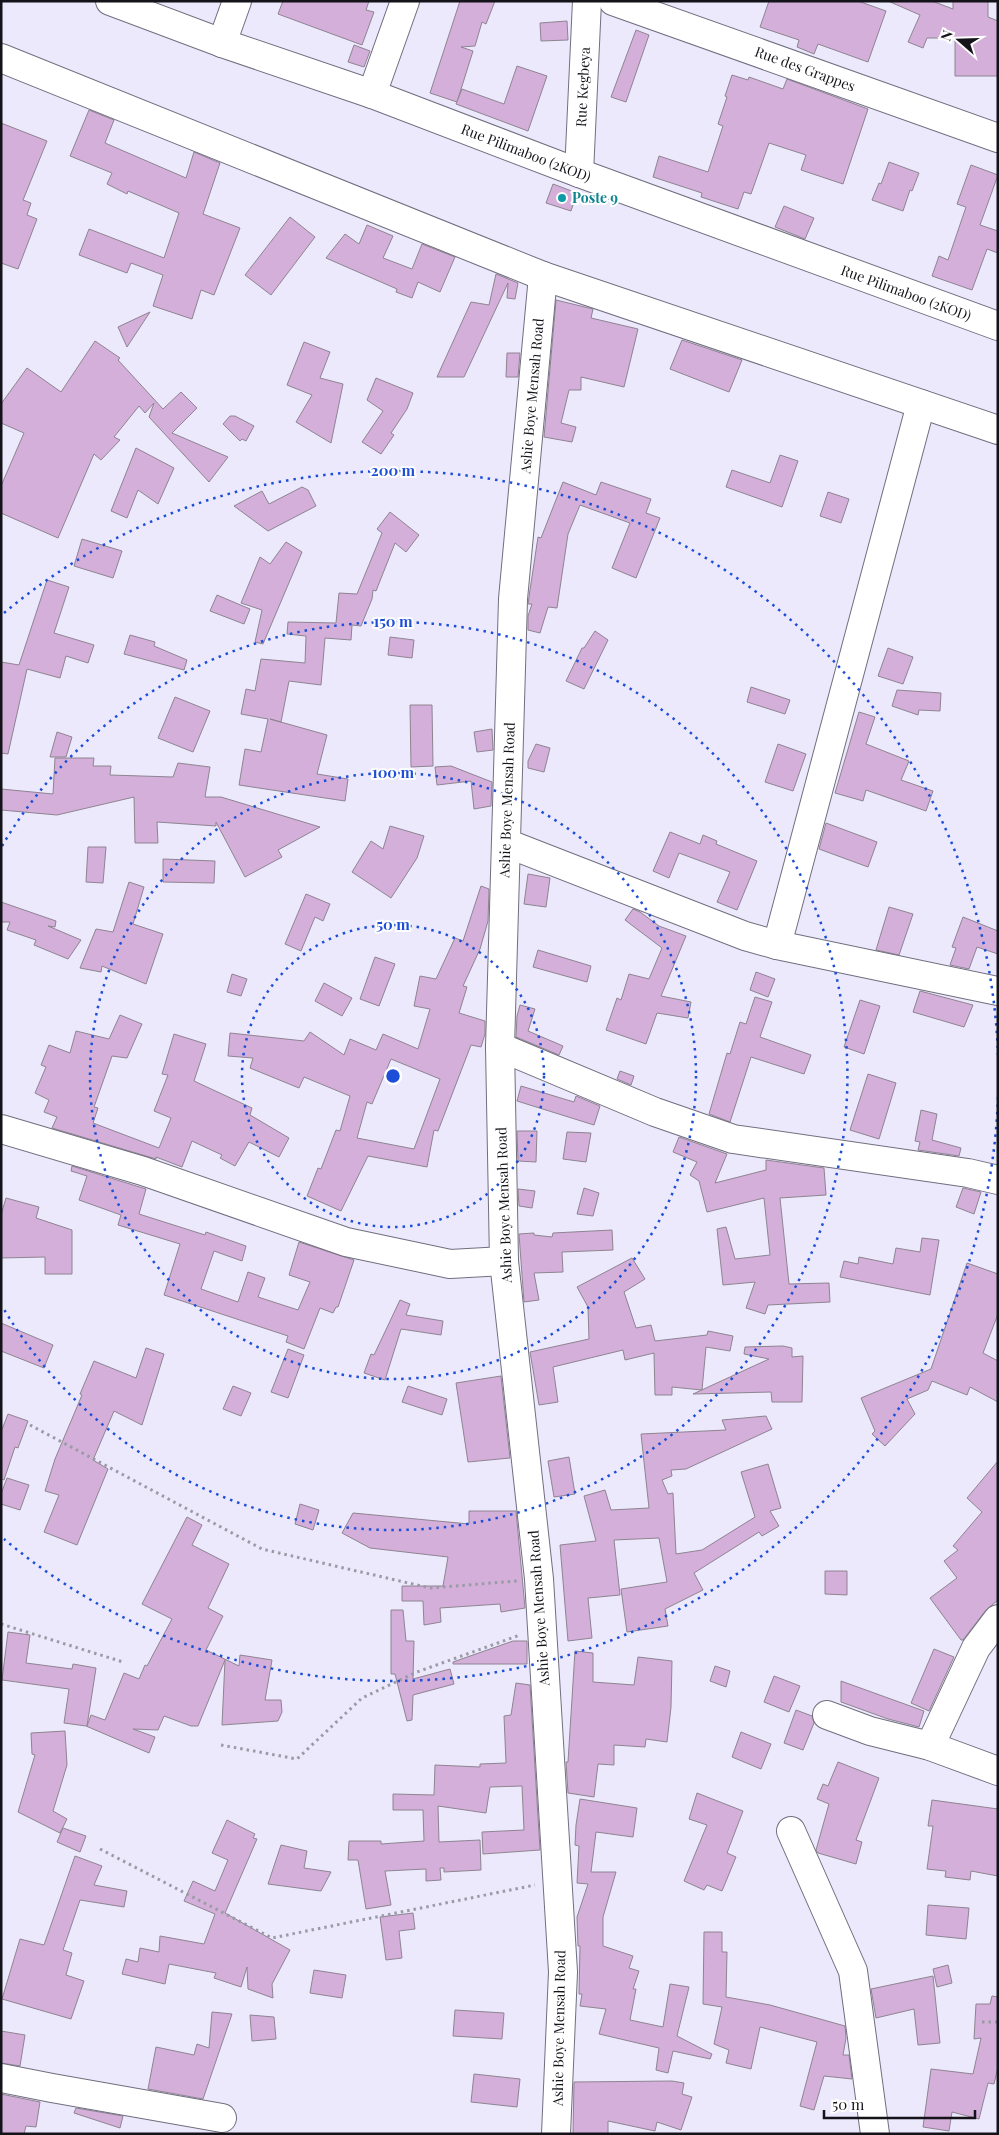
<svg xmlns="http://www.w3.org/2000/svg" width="999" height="2135" font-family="'Playfair Display',serif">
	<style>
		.building { fill: #d3afd9; stroke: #8f8492; fill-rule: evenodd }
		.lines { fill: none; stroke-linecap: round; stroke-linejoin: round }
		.minor-casing { stroke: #716f7f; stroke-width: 30 }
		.path { stroke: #9b9aa7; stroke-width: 3; stroke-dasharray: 2.5 4; stroke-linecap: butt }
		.minor { stroke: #fff; stroke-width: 28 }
		.ring { fill: none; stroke: #1d4ed8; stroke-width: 2.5; stroke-dasharray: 2.5 5 }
		.culture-dot { fill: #0f9aa8; stroke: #fff; stroke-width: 2 }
		.labels { text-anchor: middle; stroke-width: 4; stroke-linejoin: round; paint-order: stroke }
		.street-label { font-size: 14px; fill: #131319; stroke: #fff }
		.culture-label { font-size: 14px; font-weight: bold; fill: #0d838f; stroke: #fff; text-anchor: start }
		.centre { fill: #1d4ed8; stroke: #fff; stroke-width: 2.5 }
		.ring-label { font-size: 15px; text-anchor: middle; font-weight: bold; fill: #1d4ed8; stroke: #fff; stroke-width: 4; stroke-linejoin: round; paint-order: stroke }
	</style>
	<rect width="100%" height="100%" fill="#ebe9fb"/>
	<!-- building -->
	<g class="building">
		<path d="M283,1H369L366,10L374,12L362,45L278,14Z"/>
		<path d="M460,1H495L486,24L482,22L475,46L461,47L473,51L457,102L430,93Z"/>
		<path d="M769,1H858L886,11L868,62L818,44L814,54L797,47L799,40L760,27Z"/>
		<path d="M888,1H932L953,9V1H988V17L998,21V76H955V38H927L923,48L908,42L920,15Z"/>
		<path d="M567,21L568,40L541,41L540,23Z"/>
		<path d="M636,30L649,35L626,102L611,97Z"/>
		<path d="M354,45L370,51L364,67L348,62Z"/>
		<path d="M517,66L547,76L528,131L456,104L462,89L504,104Z"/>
		<path d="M732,75L748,80L749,77L783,89L787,79L868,109L843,184L801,170L806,155L769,143L751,194L744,192L738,209L701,197L702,193L653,177L659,156L708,172L723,126L718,124L727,97L725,96Z"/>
		<path d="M89,110L114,120L105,143L186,178L194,152L220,163L203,214L240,228L214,295L201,290L192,319L153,306L163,275L131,263L127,273L79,255L89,229L164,258L179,213L128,191L127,194L107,184L112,173L70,156Z"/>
		<path d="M1,123L47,141L23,200L31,203L27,215L37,219L18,269L1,263Z"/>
		<path d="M889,162L919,173L912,191L910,190L903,211L872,200L879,183L881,184Z"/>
		<path d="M971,165L998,175L980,225L998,231V253L987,249L972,290L932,276L939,256L948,260L966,207L957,204Z"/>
		<path d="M553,184L577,193L571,211L546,203Z"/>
		<path d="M784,206L814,218L805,239L775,227Z"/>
		<path d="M290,217L315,237L271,295L245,275Z"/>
		<path d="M367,225L393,236L383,258L412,269L422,244L455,257L440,292L418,282L412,298L396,292L397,289L326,258L345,234L359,244Z"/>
		<path d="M496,274L518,283L515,299L507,298L508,283L464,377H437L471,302L489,305Z"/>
		<path d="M556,300L593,309L591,318L638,329L624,387L581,377V390H569L561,423L576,427L572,442L544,437Z"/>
		<path d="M150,312L127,347L118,327Z"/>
		<path d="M682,340L742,360L729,392L670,369Z"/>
		<path d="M95,341L120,358L118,360L163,409L181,392L197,408L172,433L228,457L209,482L149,417L154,403L145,413L139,406L114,437L120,440L101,460L94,454L58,538L1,513V486L24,433L1,423V404L27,368L61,392Z"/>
		<path d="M304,342L330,352L320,378L343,384L331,443L296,422L312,395L287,385Z"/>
		<path d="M507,353H520L518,377H506Z"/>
		<path d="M376,378L413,393L407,409L391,433L394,435L381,454L362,442L383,411L367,400Z"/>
		<path d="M230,416H235L254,426L246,441L242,439L240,441L223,424Z"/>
		<path d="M136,448L174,468L158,504L138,490L127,518L111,511Z"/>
		<path d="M780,455L798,461L782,507L726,487L732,470L770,483Z"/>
		<path d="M563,482L596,495L601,482L651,499L646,513L660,518L636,578L612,568L630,523L580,505L568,534L557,608L548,607L540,633L528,630V616L532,604H528L530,590L538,537L541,538Z"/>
		<path d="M302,487L308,490L316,506L268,531L234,506L262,491L269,504Z"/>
		<path d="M828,492L849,499L841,523L820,516Z"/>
		<path d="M390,512L419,535L406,552L395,543L376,591L373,590L372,599L361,626L352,625L351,640L325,638L321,685L289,681L281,722L270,719L327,735L317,774L348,779L345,801L239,785L245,749L261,752L268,719L241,714L246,689L255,691L261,659L305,663L306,636L287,634L288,622L336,623L339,593L357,594L382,533L377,529Z"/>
		<path d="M82,539L122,551L113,578L74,566Z"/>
		<path d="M286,542L302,552L263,644L255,642L262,610L241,603L260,557L270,564Z"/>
		<path d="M47,580L69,587L54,633L94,645L88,663L66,656L60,678L27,669L8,754L1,753V662L19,665Z"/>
		<path d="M217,595L250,609L244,624L210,611Z"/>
		<path d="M595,631L608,640L584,689L566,681L582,648H584Z"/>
		<path d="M130,635L155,642L154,646L187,660L184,670L124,654Z"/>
		<path d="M390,637L414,640L412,658L388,655Z"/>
		<path d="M888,648L913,657L903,684L878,676Z"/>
		<path d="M751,687L790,700L785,714L747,702Z"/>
		<path d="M897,690L941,693L940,711L919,710L918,715L892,706Z"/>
		<path d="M175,697L210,711L193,752L158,738Z"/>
		<path d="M410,705H432L433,766L411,767Z"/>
		<path d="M859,712L875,717L866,744L909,761L901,780L933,791L926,811L866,790L863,801L835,793Z"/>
		<path d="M492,729L493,750L477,752L474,732Z"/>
		<path d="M57,732L72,737L66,757H50Z"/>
		<path d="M536,744L550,748L544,772L528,768V761Z"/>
		<path d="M778,744L806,754L793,791L765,782Z"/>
		<path d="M55,758H94L93,766H111L110,775L173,777L178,763L210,767L205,797H221L320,827L278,850L282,857L245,877L216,822V826L157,822L158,843H135L134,797L57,815L1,810V789L53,794Z"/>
		<path d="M451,766L492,782L491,806L474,809L471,781L437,785L435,767Z"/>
		<path d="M826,823L877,842L868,867L819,849Z"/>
		<path d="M390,826L424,836L417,858L391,898L352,872L371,841L383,849Z"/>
		<path d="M670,832L700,844L703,835L717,841L716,844L757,861L737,910L717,902L730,872L679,853L669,878L653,871Z"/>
		<path d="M88,847H106L103,883L86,882Z"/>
		<path d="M163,859L215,861L214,883L163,882Z"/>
		<path d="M528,874L550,878L546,907L524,904Z"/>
		<path d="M129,882L144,887L133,924L163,934L146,984L102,966L101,972L80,968L96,929L113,932Z"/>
		<path d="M481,886L489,889L488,921L480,949L463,986L467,987L459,1013L485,1021V1034L481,1047L471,1045L438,1131L434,1130L427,1167L368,1156L341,1211L307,1196L318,1168L321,1169L336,1130L340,1131L350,1096L304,1077L299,1088L250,1068L253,1058L228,1056L230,1033L304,1041L310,1032L344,1055L350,1039L376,1050L383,1034L418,1049L430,1009L414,1006L420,976L436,979L455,938L463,941ZM391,1059L440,1079L414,1149L357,1138L367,1102L372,1104Z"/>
		<path d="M306,894L330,904L323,921L315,917L301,951L285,944Z"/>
		<path d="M1,902L56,921L55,927L48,926L81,940L68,959L34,945L36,940L7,930L10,922H1Z"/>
		<path d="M889,907L913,914L899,955L876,950Z"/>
		<path d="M633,909L640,912L659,926L686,936L661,996L691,1002L688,1018L657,1013L646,1044L606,1030L617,998L621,1000L629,974L649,979L662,948L625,920Z"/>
		<path d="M963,917L998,931V954L977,947L969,969L950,965L956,948L952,947Z"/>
		<path d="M538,950L591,966L587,982L533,967Z"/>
		<path d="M375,957L395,964L379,1006L360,999Z"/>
		<path d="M756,972L775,979L768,997L750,990Z"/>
		<path d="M232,974L247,979L241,996L227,992Z"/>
		<path d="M324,983L352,998L342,1016L315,1001Z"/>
		<path d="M920,991L973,1005L964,1027L913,1012Z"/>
		<path d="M755,997L772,1002L760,1037L811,1055L804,1074L751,1057L730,1122L709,1114L727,1053L730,1054L740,1022L746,1024Z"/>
		<path d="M860,1000L880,1006L864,1054L844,1047Z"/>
		<path d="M520,1005L535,1009L528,1031L563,1046L559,1055L516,1037L517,1016Z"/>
		<path d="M120,1015L142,1024L127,1058L112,1056L94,1107L98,1108L93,1123L159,1148L171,1118L154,1111L168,1075L162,1074L174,1034L206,1044L194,1081L252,1108L250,1115L289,1138L279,1157L249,1142L235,1166L220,1158L222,1155L192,1141L182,1167L156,1157V1159L52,1128L57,1117L44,1112L49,1100L35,1093L46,1067L41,1065L49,1045L70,1053L76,1031L109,1039Z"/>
		<path d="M620,1071L634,1076L631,1085L617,1079Z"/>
		<path d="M868,1074L896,1083L879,1139L850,1130Z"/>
		<path d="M521,1086L574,1102L576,1096L600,1106L594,1125L517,1101Z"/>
		<path d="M921,1110L937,1114L932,1140L961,1148L959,1156L918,1150L920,1142L915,1141Z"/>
		<path d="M517,1131H537L536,1162L518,1161Z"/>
		<path d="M567,1132L591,1133L586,1162L563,1159Z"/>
		<path d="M679,1137L727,1154L715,1183L766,1170V1160L824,1168L826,1195L780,1198L789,1284L829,1283L830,1302L768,1305L765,1314L746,1308L755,1282L723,1285L717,1229L726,1227L735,1259L770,1255L764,1198L707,1212L699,1181L690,1175L697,1162L673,1152Z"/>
		<path d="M72,1166L146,1189L139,1214L205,1235L206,1232L246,1246L242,1261L214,1251L201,1289L238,1302L248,1272L265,1278L258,1297L298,1310L310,1282L289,1275L299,1242L354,1260L338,1307H336L333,1313L320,1308L304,1349L286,1342L288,1336L164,1295L180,1244L118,1225L121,1215L79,1200L87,1176L71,1171Z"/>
		<path d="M584,1188L599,1193L593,1216L577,1214Z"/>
		<path d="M963,1188L981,1192L974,1214L956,1207Z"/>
		<path d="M518,1189L535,1191L532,1208L519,1206Z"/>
		<path d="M6,1198L39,1207L36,1218L72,1230V1274H45V1257L1,1258V1215Z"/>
		<path d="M612,1230L613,1250L562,1252L563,1272L534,1273L539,1300L524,1302L519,1234L534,1233V1235L552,1237L553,1233Z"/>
		<path d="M922,1238L939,1240L930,1295L840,1277L844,1261L858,1264L859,1257L893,1264L896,1248L920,1252Z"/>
		<path d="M632,1258L645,1279L624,1292L636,1328L651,1325L655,1341L707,1335L708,1331L733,1336L730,1351L706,1347L702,1390L672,1387V1395H655L654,1353L625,1360L623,1350L553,1367L558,1402L539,1405L530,1352L589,1339L588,1307L577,1287Z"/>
		<path d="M967,1263L998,1274V1314L983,1353L998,1361V1402L970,1387L967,1395L932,1381L928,1390L907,1399L915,1414L885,1446L872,1434L875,1431L861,1398L931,1369Z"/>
		<path d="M400,1300L410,1304L406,1315L443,1321L441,1335L401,1329L385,1380L364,1373L371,1354L374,1355Z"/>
		<path d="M1,1323L53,1345L44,1368L1,1351Z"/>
		<path d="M783,1346L792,1348V1357L803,1356L802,1402H772L771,1392L693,1394L769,1359L744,1354L745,1347Z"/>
		<path d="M146,1348L164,1354L142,1425L114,1411L93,1460L108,1469L77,1545L44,1532L59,1495L45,1491L55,1459L82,1395L80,1394L94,1361L136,1378Z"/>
		<path d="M288,1349L304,1355L288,1398L271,1392Z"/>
		<path d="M501,1376L510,1458L468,1462L456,1383Z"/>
		<path d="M233,1386L251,1393L241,1416L223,1409Z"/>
		<path d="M408,1386L447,1399L442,1415L402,1402Z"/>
		<path d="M8,1414L28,1421L18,1448L15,1447L4,1480L1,1479V1432Z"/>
		<path d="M766,1416L772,1429L686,1469L671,1470L672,1476L662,1480L668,1494L673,1493L676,1554L702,1550L755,1517L741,1472L768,1464L781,1508L770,1511L779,1526L762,1536L759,1532L694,1573L703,1590L665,1609L668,1626L627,1632L621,1589L667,1582L659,1538L614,1540L620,1595L588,1598L592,1638L568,1641L560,1545L596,1541L584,1496L605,1490L611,1510L649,1508L641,1434L726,1430L722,1420Z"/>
		<path d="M569,1457L575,1494L554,1497L548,1461Z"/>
		<path d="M998,1461V1600L986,1610L963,1640H961L930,1598L957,1578L944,1561L958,1550L953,1546L982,1512L967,1498Z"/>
		<path d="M7,1478L29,1485L20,1510L1,1504V1494Z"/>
		<path d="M300,1504L319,1510L313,1530L295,1524Z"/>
		<path d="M469,1511H516L525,1608L501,1612L500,1604L440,1608L441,1622L424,1625L423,1601H402V1586H443L448,1557L370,1548L342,1533L353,1513L469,1524Z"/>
		<path d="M187,1517L202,1525L192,1545L229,1564L208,1608L223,1616L206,1650L239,1666L240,1655L272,1660L265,1700H281L282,1712L278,1721L222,1725L225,1660L198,1726H191L164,1716L158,1730L133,1729L155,1737L149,1753L86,1726L64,1723L69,1689L2,1680L8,1632L30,1635L26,1663L72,1669L73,1664L96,1668L87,1726L91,1715L105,1720L124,1673L139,1679L145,1665L147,1666L172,1619L142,1604Z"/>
		<path d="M825,1571H847V1595L825,1594Z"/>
		<path d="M391,1610H403L406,1641H414L413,1679L450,1669L454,1684L413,1695L412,1720L407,1721L395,1674H391Z"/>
		<path d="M513,1641H527V1664H453V1662Z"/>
		<path d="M934,1649L954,1657L929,1711L911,1703Z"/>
		<path d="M575,1651L593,1653V1682L634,1685L638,1657L672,1661L671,1707L667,1742L646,1739L645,1747L614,1745V1765L598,1764L594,1797L568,1793L566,1762H568Z"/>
		<path d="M715,1666L730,1671L726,1687L710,1681Z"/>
		<path d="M774,1676L800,1686L789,1712L764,1702Z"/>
		<path d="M841,1681L924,1711L919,1727L888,1719L841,1702Z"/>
		<path d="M516,1683L530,1685L540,1850L483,1854L482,1832L524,1830L522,1786L490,1787L486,1813L438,1806L439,1842L480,1840L481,1870L444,1872V1868H440L441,1880L426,1881V1869L385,1871L391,1905L366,1909L358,1860H348L349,1841H381V1844L424,1841L423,1810H393V1794L434,1795L435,1765L480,1767V1764L506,1763L504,1716L511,1715Z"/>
		<path d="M796,1710L812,1716L814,1723L803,1750L784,1743Z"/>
		<path d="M65,1731L67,1765L53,1811L67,1819L60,1833L18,1812L35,1755L32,1754L31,1733Z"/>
		<path d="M741,1732L771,1744L761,1769L732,1757Z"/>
		<path d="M838,1762L879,1778L856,1840L862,1842L856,1864L818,1853L816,1850L829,1804L817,1799L823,1784L828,1786Z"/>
		<path d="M697,1793L743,1811L727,1853L736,1857L722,1891L707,1885L704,1890L684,1881L707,1825L689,1819Z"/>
		<path d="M580,1799L637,1808L633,1837L596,1832L591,1872H616L603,1917V1946L633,1956L629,1968L639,1971L633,1989H636L630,2020L663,2027L670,1984L689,1987L677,2036L712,2054L710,2059L673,2051L668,2073L656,2070L659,2048L599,2034L606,2009L580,2006L582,1994H579L580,1946H578L577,1917L588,1884L577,1883L579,1846L575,1845L576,1825Z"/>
		<path d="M932,1800L998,1809V1876L971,1871L970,1880L945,1877L946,1871L927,1869L933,1826H928Z"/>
		<path d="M227,1820L255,1834L253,1838L257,1839L225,1913L290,1950L272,1984L273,1998L248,1989L247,1967L241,1987L214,1978L216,1973L169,1964L165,1984L122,1974L126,1959L138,1962L140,1948L159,1952L160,1936L204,1944L215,1914L184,1901L193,1881L215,1891L228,1860L212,1853Z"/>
		<path d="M63,1828L86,1836L80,1852L57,1842Z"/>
		<path d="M281,1845L307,1851L304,1868L331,1872L321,1891L268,1884Z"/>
		<path d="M75,1856L102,1866L94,1885L127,1891L124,1907L80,1900L63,1950L72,1953L66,1975L84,1981L71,2019L2,1999L20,1939L44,1945Z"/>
		<path d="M928,1905L969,1908L966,1939L926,1935Z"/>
		<path d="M413,1913L415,1929L399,1931L402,1958L386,1960L380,1917Z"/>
		<path d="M704,1932H722V1952H727L726,1997L770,2005L845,2026L846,2038L843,2055H849L852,2079L824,2076L814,2110L800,2106L817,2042L760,2027L751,2069L726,2063L729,2050L714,2044L722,2007L703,2004Z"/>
		<path d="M948,1965L952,1983L937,1987L933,1969Z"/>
		<path d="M314,1970L346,1975L342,1998L310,1993Z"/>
		<path d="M933,1976L940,2043L918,2045L914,2009L876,2018L871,1989Z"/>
		<path d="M992,1996L998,1997V2067L994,2084L988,2083L979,2119L952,2112L949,2131L923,2127L931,2069L973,2074L981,2038L974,2039L976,2004H990Z"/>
		<path d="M455,2010L504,2013L502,2039L453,2036Z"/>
		<path d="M212,2012L232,2014L203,2099L148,2089L156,2047L194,2055L197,2044L209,2048Z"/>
		<path d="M250,2015L274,2017L276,2039L252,2041Z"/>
		<path d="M1,2031L25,2035L20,2066L1,2063Z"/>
		<path d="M474,2074L520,2079L517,2107L471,2102Z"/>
		<path d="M672,2081L684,2083L682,2094L692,2097L681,2130L657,2122L655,2131L608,2121V2134H573L574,2082Z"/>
		<path d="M1,2094L40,2102L36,2127L26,2126L24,2134H1Z"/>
		<path d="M76,2108L123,2116L120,2128L74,2113Z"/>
	</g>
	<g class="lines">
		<!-- minor casing -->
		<g class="minor-casing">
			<g id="minor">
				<path d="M110,1L222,43L372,94L579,173L998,326"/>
				<path d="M613,1L998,138"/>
				<path d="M222,43L237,1"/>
				<path d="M1,58L543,276L998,430"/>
				<path d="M372,94L405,1"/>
				<path d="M579,173L587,1"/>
				<path d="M543,276L513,599L500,1047L504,1261L539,1579L563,1972L556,2134"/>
				<path d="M506,843L745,936L777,945L921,404"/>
				<path d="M777,945L998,991"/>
				<path d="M500,1047L655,1112L733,1139L968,1173L998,1180"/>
				<path d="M1,1129L143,1171L346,1242L450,1264L504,1261"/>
				<path d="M827,1715L870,1731L930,1746L998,1771"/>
				<path d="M930,1746L976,1648L998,1619"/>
				<path d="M791,1831L853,1971L875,2134"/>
				<path d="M1,2078L52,2088L222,2118"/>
			</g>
		</g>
		<!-- path -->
		<g class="path">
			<path d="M30,1425L262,1549L430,1588L517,1581"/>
			<path d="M1,1624L123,1662"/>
			<path d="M221,1745L297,1759L362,1698L417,1672L520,1635"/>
			<path d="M100,1849L272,1938L535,1885"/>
			<path d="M982,2022H998"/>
		</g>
		<!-- minor -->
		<use href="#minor" class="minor"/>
	</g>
	<!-- distance rings -->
	<g class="ring">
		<circle cx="393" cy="1076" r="151"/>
		<circle cx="393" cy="1076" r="303"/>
		<path d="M2 846A454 454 0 1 1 2 1306"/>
		<path d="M998 1097A605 605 0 0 1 4 1539M4 613A605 605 0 0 1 998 1055"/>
	</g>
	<!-- markers -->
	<circle class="culture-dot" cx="562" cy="198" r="5"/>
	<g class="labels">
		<!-- street labels -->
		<g class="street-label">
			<text transform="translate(805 69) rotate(20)" y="5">Rue des Grappes</text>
			<text transform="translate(583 87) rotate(-87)" y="5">Rue Kegbeya</text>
			<text transform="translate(526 153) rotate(21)" y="5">Rue Pilimaboo (2KOD)</text>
			<text transform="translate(906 293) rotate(20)" y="5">Rue Pilimaboo (2KOD)</text>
			<text transform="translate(532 396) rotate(-85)" y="5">Ashie Boye Mensah Road</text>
			<text transform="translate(507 800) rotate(-88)" y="5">Ashie Boye Mensah Road</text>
			<text transform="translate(504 1205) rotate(-92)" y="5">Ashie Boye Mensah Road</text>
			<text transform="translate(539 1608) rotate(-94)" y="5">Ashie Boye Mensah Road</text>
			<text transform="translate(559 2028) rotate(-89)" y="5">Ashie Boye Mensah Road</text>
		</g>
		<!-- culture labels -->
		<g class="culture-label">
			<text x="572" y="203">Poste 9</text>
		</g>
	</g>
	<circle cx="393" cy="1076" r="8" class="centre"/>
	<g class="ring-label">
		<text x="393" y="476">200 m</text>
		<text x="393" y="627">150 m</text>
		<text x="393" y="778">100 m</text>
		<text x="393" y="930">50 m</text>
	</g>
	<!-- border -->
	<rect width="999" height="2135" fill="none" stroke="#131319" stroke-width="5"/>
	<!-- north arrow -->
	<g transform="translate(959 40) rotate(290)" stroke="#ffffff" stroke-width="4" paint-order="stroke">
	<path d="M0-4L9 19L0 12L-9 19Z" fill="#131319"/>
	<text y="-8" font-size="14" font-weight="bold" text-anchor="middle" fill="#131319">N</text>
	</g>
	<!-- scale -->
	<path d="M824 2110v8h151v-8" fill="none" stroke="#131319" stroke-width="2.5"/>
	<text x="832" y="2110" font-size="15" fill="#131319" stroke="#ffffff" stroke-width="4" paint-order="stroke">50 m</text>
</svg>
